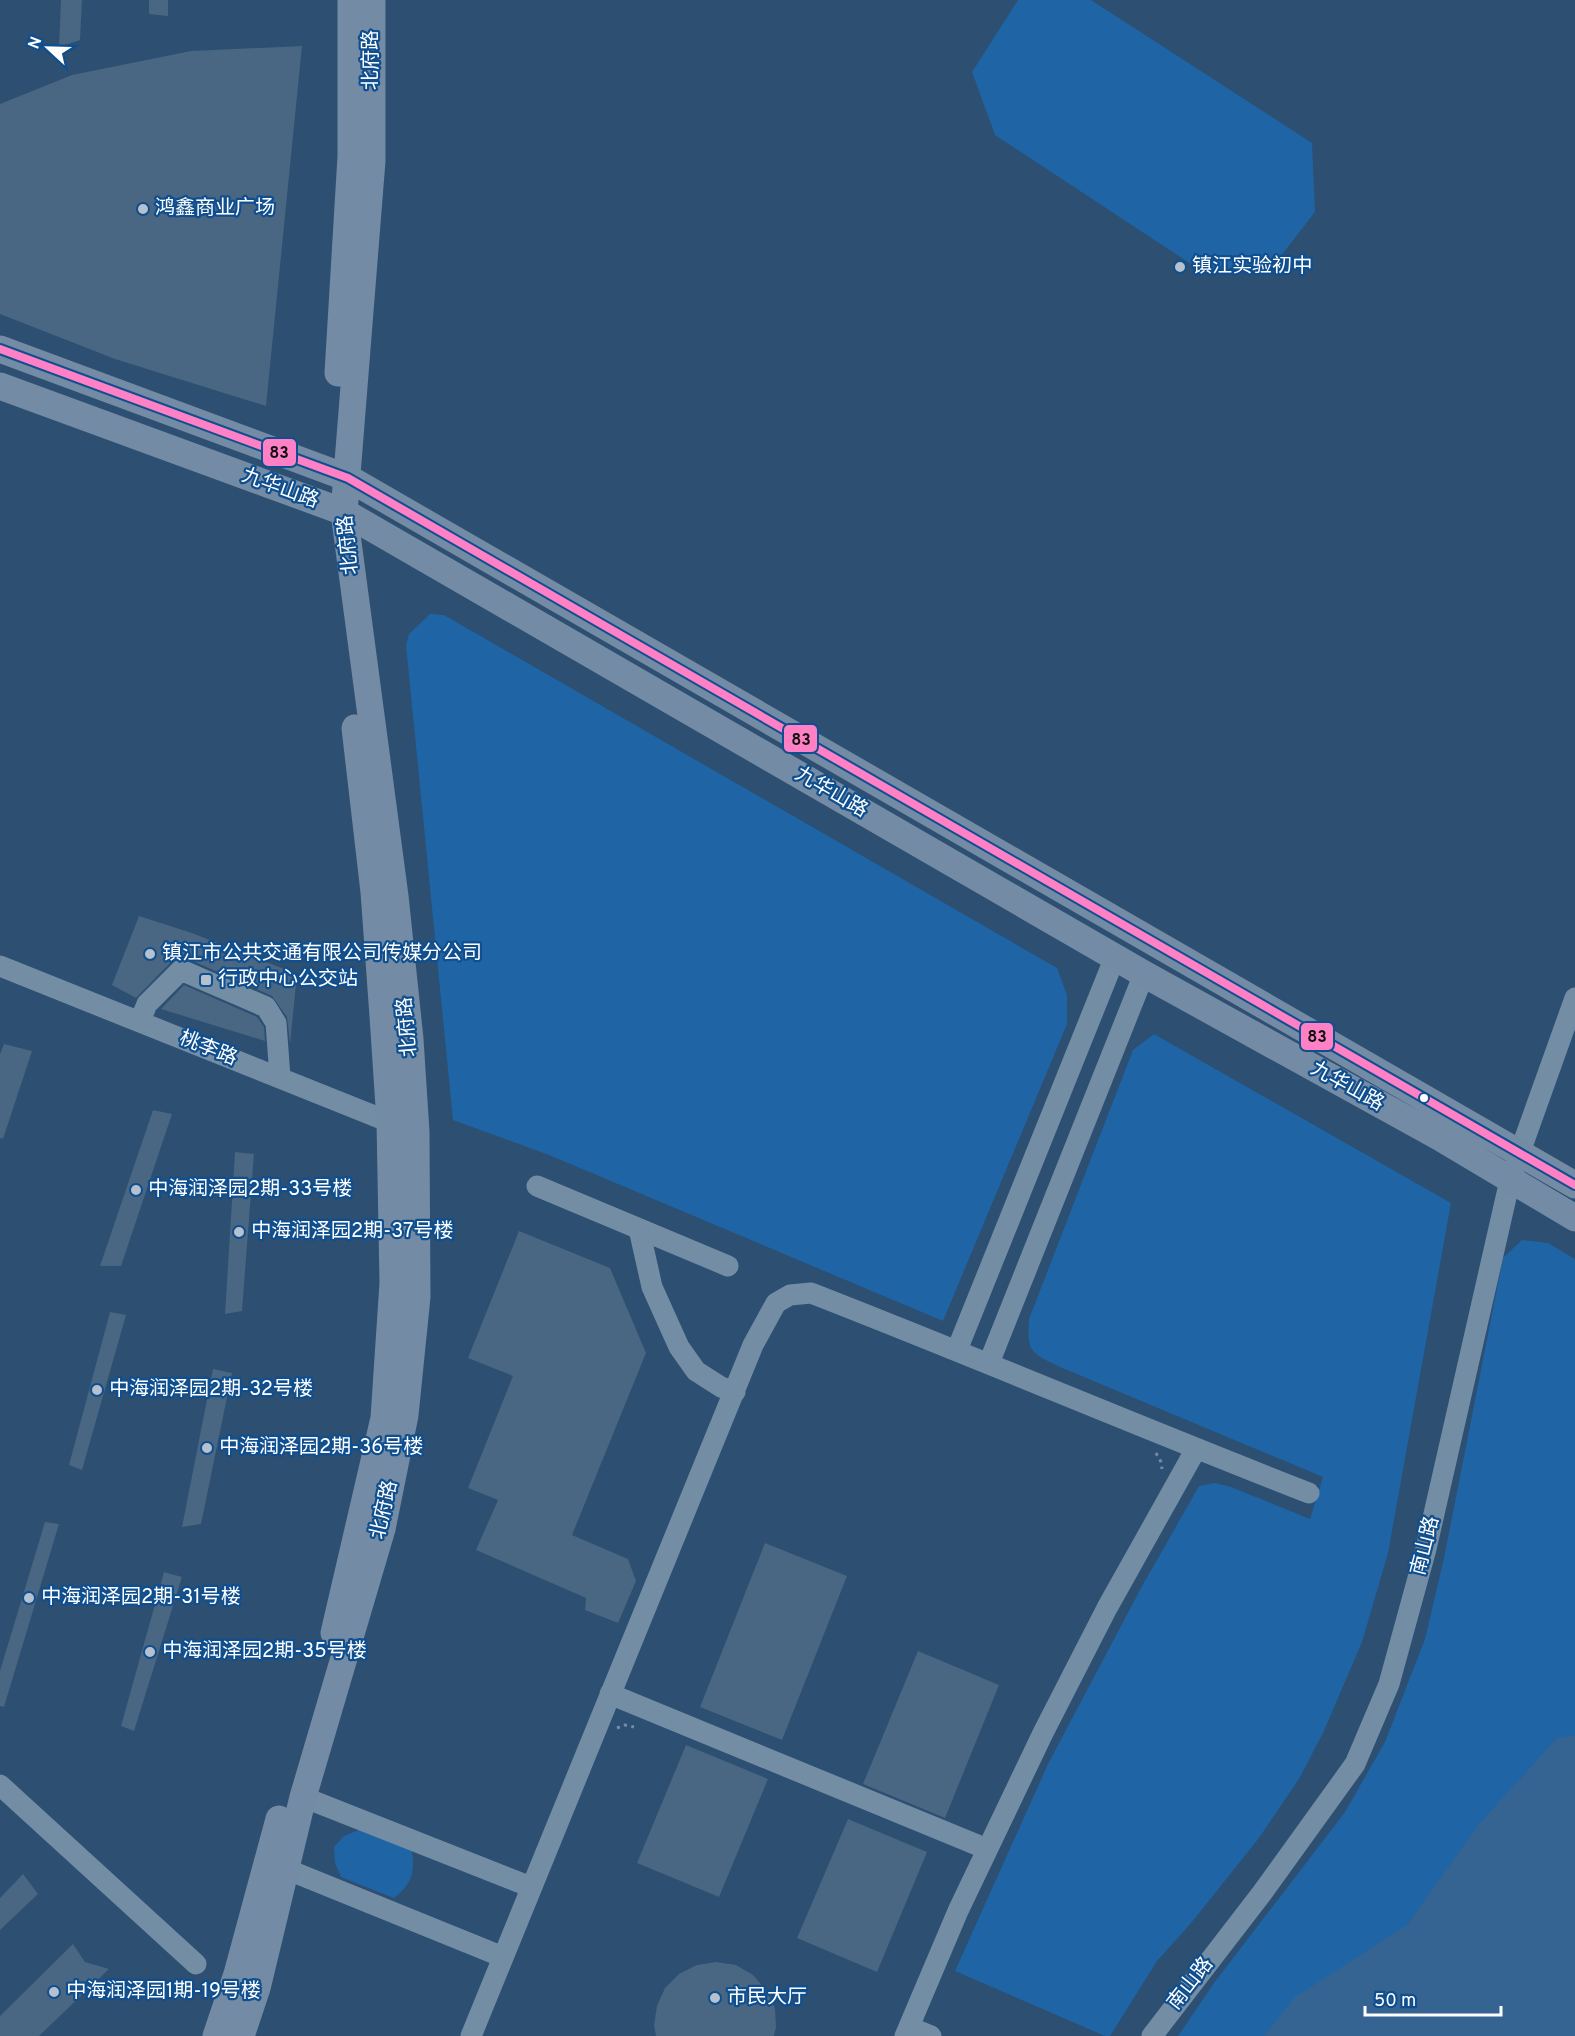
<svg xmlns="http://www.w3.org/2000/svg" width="1575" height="2036" font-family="Overpass,'Noto Sans SC',sans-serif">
<rect width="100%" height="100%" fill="#2c4f72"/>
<path fill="#1f64a5" d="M1018,0H1091L1312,143L1315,212L1277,261L1203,272L995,135L972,72Z
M430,614L444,615L1057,968L1067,995V1024L943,1321L549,1155L453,1120L406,645L409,634Z
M1154,1034L1451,1203L1388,1553L1362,1642L1323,1733L1299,1779L1259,1838L1192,1922L1157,1961L1110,2036H1105L955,1971L1048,1764L1141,1588L1199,1486L1215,1483L1231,1487L1310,1519L1323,1477L1060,1367C1030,1353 1027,1352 1029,1319L1133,1050Z
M1522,1240L1548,1243L1575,1259V2036H1178L1214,1983L1345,1812L1385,1742L1425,1639L1444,1558L1503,1258Z
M359,1830L412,1851C415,1873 412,1884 394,1898L341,1877L335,1863L334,1847L344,1836Z"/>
<path fill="#356493" d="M1575,1735V2036H1264L1295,1997L1407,1925L1479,1824L1557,1738Z"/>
<path fill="#496682" d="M61,0H82L80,40L59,47Z
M149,0H168V16L149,14Z
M302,46L266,406L115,359L0,314V104L72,75L191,51Z
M139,916L192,933L297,974L290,1044L287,1017L272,996L186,958H178L172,961L136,998L112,985Z
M184,985L257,1017L264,1027L265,1041L161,1009Z
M4,1044L32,1051L3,1139L0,1138V1054Z
M153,1110L172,1114L121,1266H100Z
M235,1152L254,1154L242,1311L225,1314Z
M519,1231L610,1268L646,1353L572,1535L628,1559L636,1581L618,1623L585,1610L586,1598L476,1550L498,1500L468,1488L513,1376L468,1358Z
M110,1312L126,1315L82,1470L69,1465Z
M213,1369L232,1373L201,1524L182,1527Z
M45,1522L59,1524L4,1707L0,1706V1671Z
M765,1543L847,1576L782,1740L700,1707Z
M164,1572L182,1577L134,1731L121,1726Z
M918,1651L999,1685L945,1818L863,1784Z
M686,1745L768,1779L719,1897L637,1863Z
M848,1819L927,1852L877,1972L797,1938Z
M23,1874L38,1894L0,1930V1898Z
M73,1944L85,1962L109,1969L39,2036H0V2016Z
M716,1962L736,1965L753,1975L766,1990L775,2008L776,2027L774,2036H656L654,2025L657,2006L665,1988L679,1974L697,1965Z"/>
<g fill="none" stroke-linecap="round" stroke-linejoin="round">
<path stroke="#738da5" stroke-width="3" stroke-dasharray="3 4.5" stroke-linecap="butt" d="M1156,1453L1161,1462L1162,1469
M617,1728L625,1725L634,1727"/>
<path stroke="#738da5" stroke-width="21" d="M0,966L402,1127
M140,1021L147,1004L181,970L266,1007L276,1023L280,1077
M537,1186L728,1266
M639,1229L652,1287L679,1347L696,1371L721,1387L735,1392
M957,1350L1115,957
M989,1363L1144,974
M610,1694L987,1849
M0,1785L196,1964
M303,1797L531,1887
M286,1869L503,1957
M909,2027L931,2036
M471,2036L753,1345L776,1303L790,1295L811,1293C978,1358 1142,1428 1309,1493
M905,2036L958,1911L1043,1733L1107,1608L1196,1449
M1152,2036L1262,1893L1355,1764L1389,1684L1426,1549L1510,1180L1575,998"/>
<path stroke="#738ba4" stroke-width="27" d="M0,349L348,478L1575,1185
M338,373L351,156V0
M0,386L344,512L1144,974L1439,1137L1575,1218
M334,1633L384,1418L393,1283L390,1122L383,1016L374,892L355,728
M216,2036L237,1974L279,1819
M241,2036L257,1988L303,1797L382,1529L405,1415L417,1297L416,1132L410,1039L395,896L344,512L372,161V0"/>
<g stroke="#0f4f8f" stroke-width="12">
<path id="bus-1" d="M0,349L348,478L1575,1185"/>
</g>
<use href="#bus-1" stroke="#ff80c5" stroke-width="8"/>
</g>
<g fill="#b5c1ce" stroke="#0f4f8f" stroke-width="2">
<circle cx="143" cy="209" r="6"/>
<circle cx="1180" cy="267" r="6"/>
<circle cx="150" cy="954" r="6"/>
<rect x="200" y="974" width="12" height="12" rx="3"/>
<circle cx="136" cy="1190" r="6"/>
<circle cx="239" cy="1232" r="6"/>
<circle cx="97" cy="1390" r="6"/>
<circle cx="207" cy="1448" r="6"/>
<circle cx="29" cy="1598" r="6"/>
<circle cx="150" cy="1652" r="6"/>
<circle cx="54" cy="1992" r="6"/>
<circle cx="715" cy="1998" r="6"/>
</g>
<circle fill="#fff" stroke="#0f4f8f" stroke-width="2" cx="1424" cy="1098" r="5"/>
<g text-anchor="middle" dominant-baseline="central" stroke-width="4.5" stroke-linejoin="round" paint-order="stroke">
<g font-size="20" fill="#fff" stroke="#0f4f8f">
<text transform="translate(372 60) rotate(-90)">北府路</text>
<text transform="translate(280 489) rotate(20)">九华山路</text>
<text transform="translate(349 545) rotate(-96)">北府路</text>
<text transform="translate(831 793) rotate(30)">九华山路</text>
<text transform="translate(408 1027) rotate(-95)">北府路</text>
<text transform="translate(208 1049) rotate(22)">桃李路</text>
<text transform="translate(1347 1087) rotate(29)">九华山路</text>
<text transform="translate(385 1510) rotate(-77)">北府路</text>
<text transform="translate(1426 1546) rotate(-76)">南山路</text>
<text transform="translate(1191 1984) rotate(-52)">南山路</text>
</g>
<g font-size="20" fill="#fff" stroke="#0f4f8f" text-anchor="start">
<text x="155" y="209">鸿鑫商业广场</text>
<text x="1192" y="267">镇江实验初中</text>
<text x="162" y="954">镇江市公共交通有限公司传媒分公司</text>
<text x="218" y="980">行政中心公交站</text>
<text x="148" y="1190">中海润泽园2期-33号楼</text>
<text x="251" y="1232">中海润泽园2期-37号楼</text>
<text x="109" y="1390">中海润泽园2期-32号楼</text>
<text x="219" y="1448">中海润泽园2期-36号楼</text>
<text x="41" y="1598">中海润泽园2期-31号楼</text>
<text x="162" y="1652">中海润泽园2期-35号楼</text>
<text x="66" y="1992">中海润泽园1期-19号楼</text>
<text x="727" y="1998">市民大厅</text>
</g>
</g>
<g stroke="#0f4f8f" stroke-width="2">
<rect x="262" y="438" width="35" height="29" rx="6" fill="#ff80c5"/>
<rect x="783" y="724" width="35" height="29" rx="6" fill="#ff80c5"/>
<rect x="1300" y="1022" width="34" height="29" rx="6" fill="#ff80c5"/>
</g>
<g font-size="16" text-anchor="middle" font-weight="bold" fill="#111">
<text x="279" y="458">83</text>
<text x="801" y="745">83</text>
<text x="1317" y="1042">83</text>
</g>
<g transform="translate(48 48) rotate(292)" stroke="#0f4f8f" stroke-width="4.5" paint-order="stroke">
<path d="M0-4.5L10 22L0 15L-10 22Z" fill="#ffffff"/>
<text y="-9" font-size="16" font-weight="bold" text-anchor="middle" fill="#ffffff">N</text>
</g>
<path d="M1365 2006v9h136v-9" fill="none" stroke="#ffffff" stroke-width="3"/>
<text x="1374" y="2006" font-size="18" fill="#ffffff" stroke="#0f4f8f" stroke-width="4.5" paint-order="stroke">50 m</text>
</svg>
